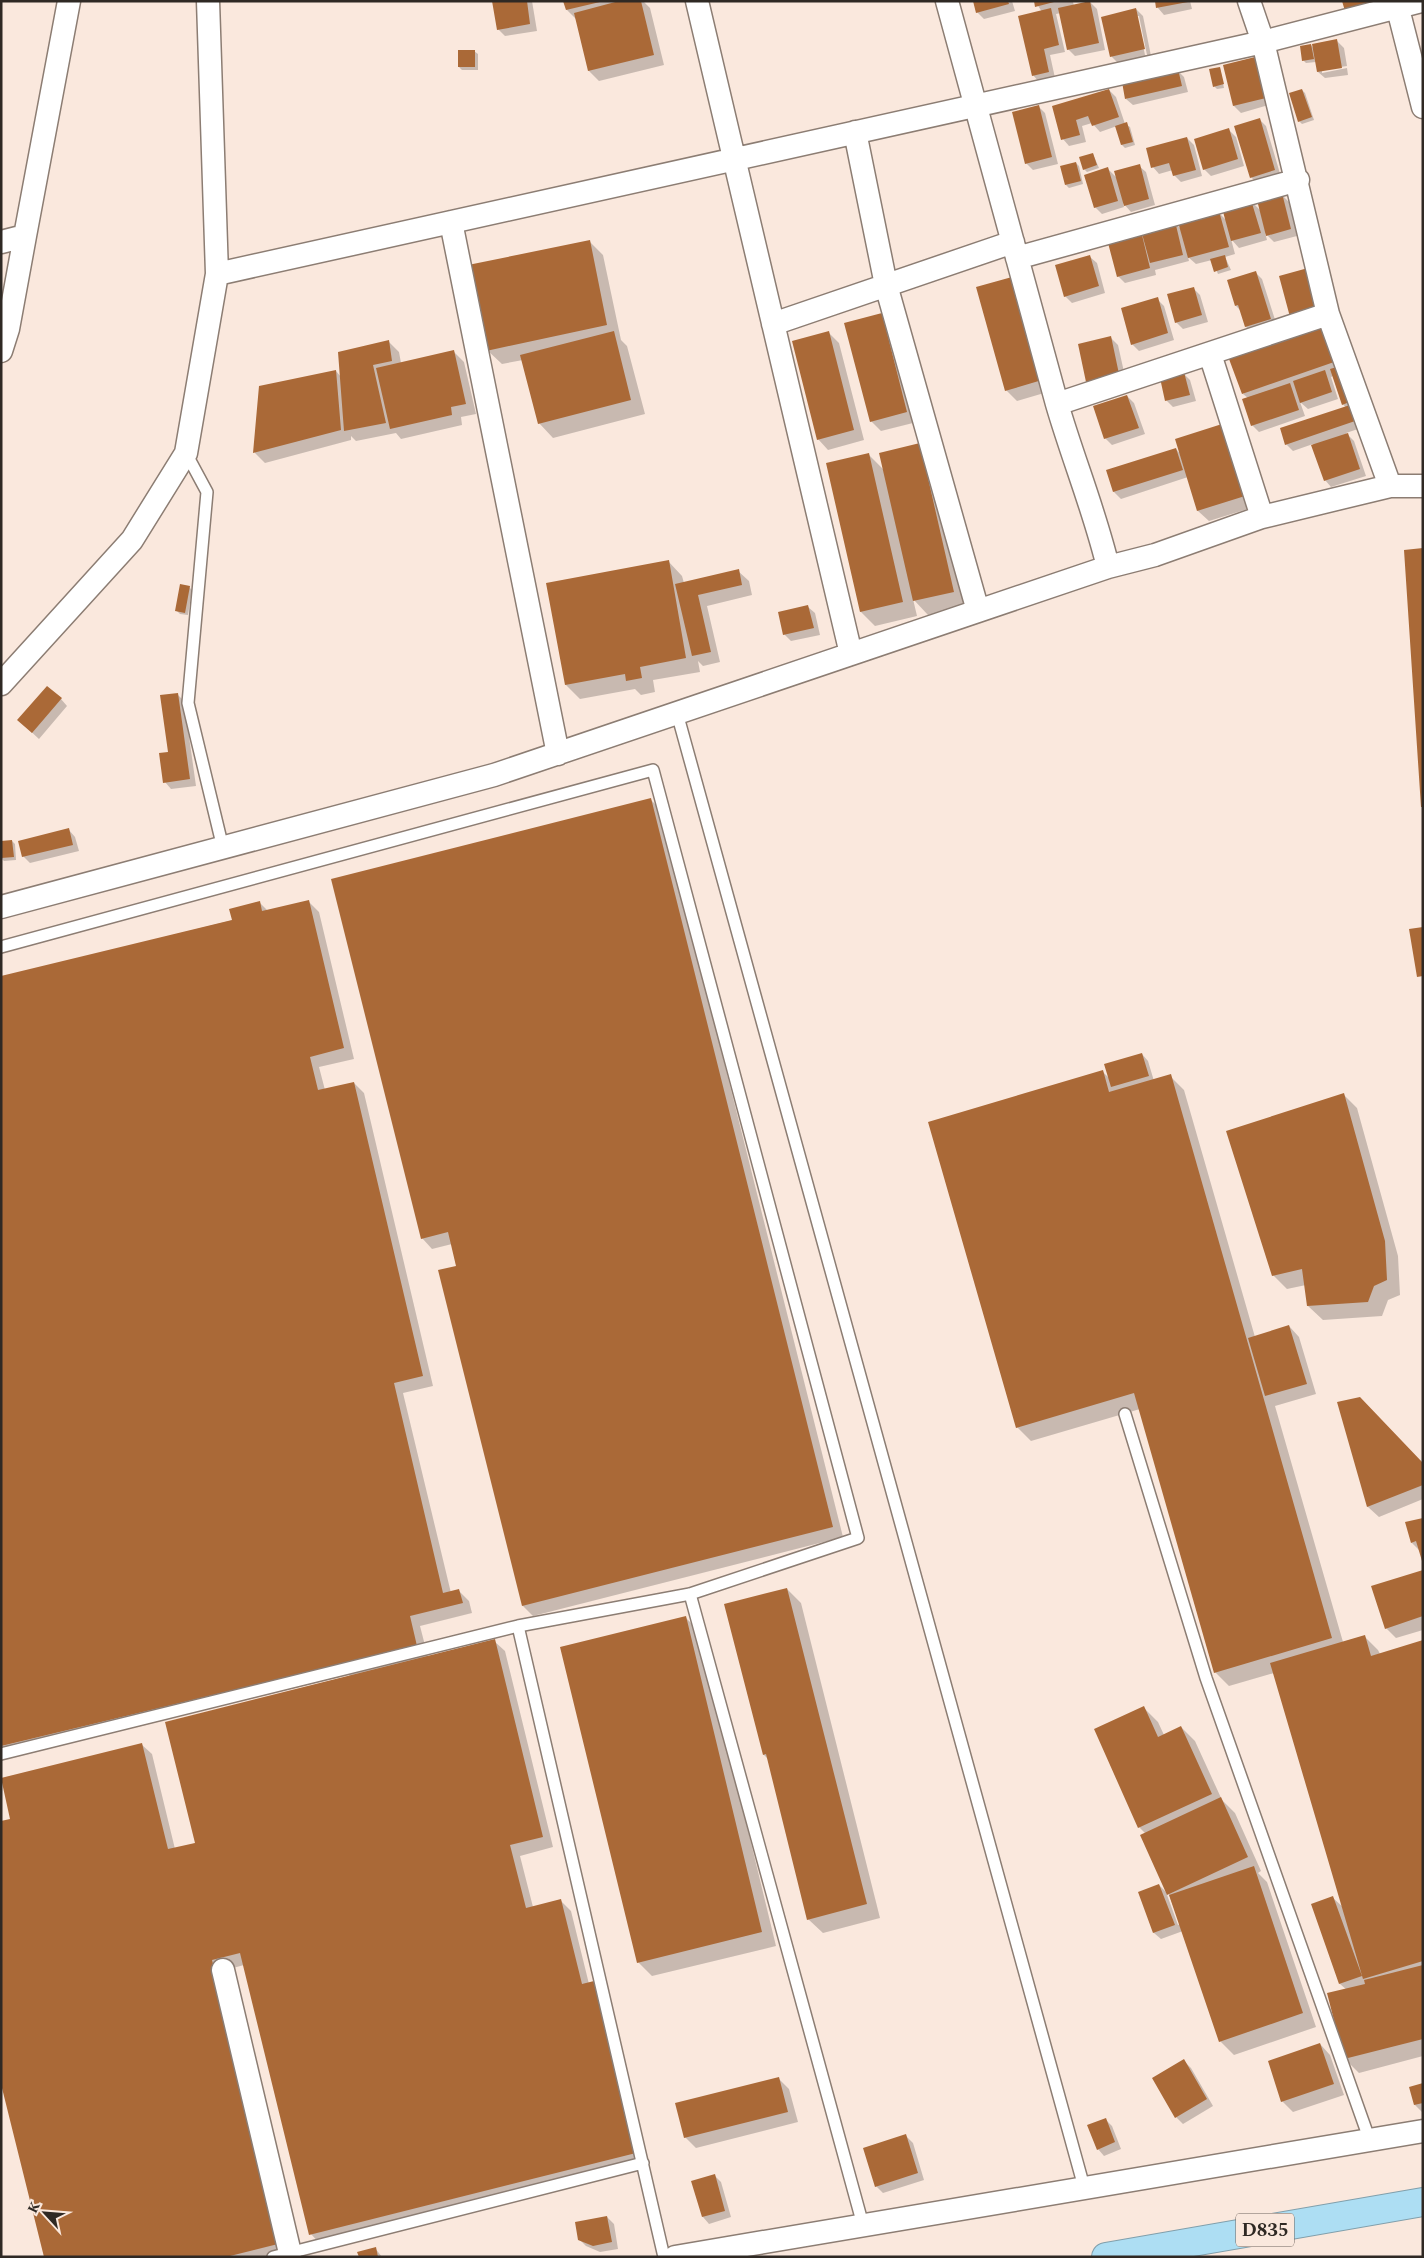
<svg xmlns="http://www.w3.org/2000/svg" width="1424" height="2258" font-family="Spectral,serif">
<rect width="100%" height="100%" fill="#fae8dd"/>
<path fill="#0003" fill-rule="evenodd" d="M493,1H532L537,31L505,36L498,29Z
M564,1H643L650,8L664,65L599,81L589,71L577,20L567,10Z
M974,1H1012L1015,11L984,19L977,12Z
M1035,1H1076L1073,2L1074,6L1090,2L1097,9L1105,50L1075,56L1068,49L1061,13L1056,14L1065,52L1050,55L1055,78L1039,82L1033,75L1042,12Z
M1156,1H1190L1192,9L1164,15L1158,8Z
M1136,9L1143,16L1151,56L1118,63L1112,57L1103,18ZM1137,16H1139L1147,55H1145Z
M1337,41L1344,48L1347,66L1322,70V73L1347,68L1348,75L1325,78L1318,72L1316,62L1306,63L1303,60L1311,45L1314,49Z
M474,51L478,54V70H462L459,67Z
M1254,59L1272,104L1241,113L1234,106L1224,66Z
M1220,68L1224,88L1217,89L1214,86Z
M1177,70L1184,77L1188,92L1133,105L1126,99Z
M1109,90L1116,97L1125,124L1130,127L1135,145L1125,148L1122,145L1117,126L1100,132L1092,123L1082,126L1086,142L1069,146L1063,139L1053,107Z
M1302,90L1305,93L1314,120L1302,124L1299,121Z
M1038,106L1045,113L1058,164L1033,170L1026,163Z
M1259,119L1266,126L1281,177L1258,184L1251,177Z
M1229,130L1236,137L1244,166L1211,176L1204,169Z
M1187,138L1194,145L1202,176L1181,182L1174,175L1173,170L1159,174L1153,167Z
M1093,154L1099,168L1087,172L1084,169Z
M1076,163L1079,166L1083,184L1069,188L1066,185Z
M1139,166L1146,172L1155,205L1131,212L1123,203L1124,207L1102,214L1095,207L1108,169L1117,178Z
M1282,195L1289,202L1297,236L1274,242L1265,233L1267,240L1239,248L1231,239L1235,254L1225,257L1231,270L1218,274L1212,260L1196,264L1188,257L1189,261L1155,270L1156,275L1125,283L1118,276L1110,244L1144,235L1174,222L1182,230L1219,213L1227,221L1251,201L1261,211Z
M589,241L603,255L621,340L627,346L645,414L553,438L539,423L523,360L502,364L487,350Z
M1090,257L1097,263L1105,293L1072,303L1065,296Z
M1255,272L1262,279L1277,326L1253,333L1246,327L1241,311L1236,306Z
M977,288L1051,391L1017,401L1006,390Z
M1193,288L1200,295L1208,322L1183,329L1176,322Z
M1157,299L1164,306L1174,340L1139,351L1132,344Z
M881,314L892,325L917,422L881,431L871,421Z
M1324,327L1364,427L1346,433L1354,441L1366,476L1331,487L1325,480L1313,444L1293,451L1286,444L1346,408L1343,404L1333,376L1331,377L1338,399L1308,409L1300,402L1305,416L1259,432L1252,425L1248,398L1243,394Z
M829,333L839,343L864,440L828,450L818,439Z
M1111,338L1118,345L1126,381L1094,388L1087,381Z
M388,341L399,352L401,363L454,352L464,362L476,414L461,417L462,425L401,439L396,433L356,441L351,436V440L265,463L255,453L260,387L336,371L341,377Z
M1184,374L1190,380L1196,401L1173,407L1166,400Z
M1127,396L1134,403L1145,434L1112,445L1105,438Z
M1222,426L1254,507L1209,521L1198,511L1188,477L1121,499L1114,492L1107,471L1176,449L1181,455Z
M920,445L967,606L928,615L913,599L917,616L875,626L861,612L827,464L869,455L884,470Z
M668,561L682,576L684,583L738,571L749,581L752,595L707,606L720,662L703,666L698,661L700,672L653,680L655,692L641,695L635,689L580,699L566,685L548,584Z
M189,587L192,590L188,615L180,614L177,611Z
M808,607L815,613L820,635L791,641L784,634Z
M177,694L184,701L196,786L171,789L165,782Z
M61,699L67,706L39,739L26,727Z
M650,799L661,810L843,1537L533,1616L523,1606L452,1244L432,1249L422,1238Z
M69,830L75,837L79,851L30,863L23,856Z
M12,841L15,844L16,860L4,861L1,858V842Z
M308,901L319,912L354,1059L319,1067L325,1090L354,1083L364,1093L433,1386L403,1393L451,1593L459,1591L469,1601L472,1613L420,1626L428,1657L494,1641L505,1651L553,1847L520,1856L533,1907L560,1900L571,1911L589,1984L593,1983L604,1993L645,2163L321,2245L311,2234L244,1965L222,1971L292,2254L278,2257H45L12,1820L141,1744L152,1754L175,1849L196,1843L350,1677L349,1675L1,1759V978L233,920L260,903L268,911Z
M1142,1054L1148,1061L1154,1081L1170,1076L1184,1090L1255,1337L1289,1326L1299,1337L1316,1394L1275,1406L1343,1642L1364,1636L1378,1650L1380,1654L1423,1641V2056L1359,2073L1345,2059L1347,1990L1340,1984L1313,1905L1333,1898L1344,1908L1274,1673L1229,1686L1215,1672L1140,1409L1031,1441L1017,1427L1103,1072L1110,1079Z
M1343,1094L1357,1108L1398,1256L1400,1295L1388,1300L1382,1316L1323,1320L1308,1306L1306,1285L1287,1289L1273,1275Z
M1339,1402L1423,1466V1499L1379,1517L1368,1507Z
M1423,1520L1421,1552L1412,1543Z
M1423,1571V1630L1396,1638L1386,1628Z
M787,1589L801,1603L880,1918L823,1933L808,1919L768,1759L764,1755Z
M686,1618L700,1632L776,1946L652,1976L638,1962Z
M1144,1708L1158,1722L1164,1735L1181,1727L1195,1741L1222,1800L1235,1813L1261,1871L1258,1873L1267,1882L1316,2027L1234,2055L1220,2041L1183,1931L1161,1939L1154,1933L1139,1893L1159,1885L1166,1892L1178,1925L1180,1924L1146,1834L1139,1827Z
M1320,2044L1330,2055L1344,2095L1293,2112L1282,2101Z
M1184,2061L1191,2068L1213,2106L1183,2124L1176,2117Z
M779,2079L789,2089L798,2122L696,2148L685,2137Z
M1423,2084V2111L1422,2112L1415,2105L1411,2088Z
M1105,2119L1112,2126L1121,2149L1104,2156L1098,2149Z
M906,2136L913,2143L924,2180L883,2193L876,2186Z
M714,2175L721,2182L731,2217L709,2224L703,2217Z
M607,2217L614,2224L618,2249L600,2252L586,2246L579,2239Z
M375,2248L382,2257H360Z"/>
<path fill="#aa6937" d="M492,1H527L530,24L497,30Z
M563,1H600V2L566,10Z
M619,1H641L654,55L588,71L574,13Z
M973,1H1008L1009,4L976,13Z
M1034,1H1054V2L1035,7Z
M1090,1L1099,43L1067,50L1058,8Z
M1155,1H1188V2L1156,8Z
M1342,1H1375V2L1345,11Z
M1051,8L1059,45L1044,49L1049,72L1032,76L1018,16Z
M1136,8L1145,49L1110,57L1101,17Z
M1337,39L1342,68L1317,72L1312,44Z
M1311,44L1314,59L1302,61L1300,46Z
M458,50H475V67H458Z
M1255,57L1266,98L1233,106L1223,65Z
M1220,67L1224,84L1213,87L1209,69Z
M1178,69L1182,86L1125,99L1122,82Z
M1109,89L1119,117L1092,126L1088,116L1076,120L1080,135L1061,140L1052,106Z
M1302,89L1312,117L1298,122L1289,93Z
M1039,105L1052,157L1025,164L1012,112Z
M1260,118L1275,170L1250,178L1234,126Z
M1127,122L1133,142L1121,145L1115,126Z
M1229,128L1238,159L1203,170L1194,139Z
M1187,137L1196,170L1173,176L1169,163L1151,168L1146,148Z
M1093,153L1097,165L1083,170L1079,157Z
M1076,162L1081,181L1065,185L1060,166Z
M1140,164L1149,199L1124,206L1114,171Z
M1108,167L1118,201L1094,208L1084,175Z
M1282,193L1291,229L1266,236L1257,200Z
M1251,200L1261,233L1231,241L1222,208Z
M1219,211L1229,247L1188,258L1178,222Z
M1175,221L1183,255L1150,263L1141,230Z
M1142,235L1150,268L1117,277L1108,243Z
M590,240L607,325L486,351L468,265Z
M1090,255L1099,286L1064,297L1055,265Z
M1225,255L1228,267L1214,272L1210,259Z
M1308,268L1319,309L1290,317L1279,276Z
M1256,271L1271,319L1245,327L1238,305L1235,306L1227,280Z
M1012,277L1042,380L1005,391L976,287Z
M1194,287L1202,315L1175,323L1167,294Z
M1158,297L1168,333L1131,345L1121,308Z
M882,313L907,412L870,422L844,323Z
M1324,326L1337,361L1242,394L1229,359Z
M614,331L631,400L538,424L520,355Z
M829,331L854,430L817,440L792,341Z
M1111,336L1119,374L1086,382L1078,344Z
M389,340L392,361L373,365L386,423L344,431L338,352Z
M454,350L466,404L451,407L452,415L390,429L376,368Z
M1340,366L1352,401L1342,405L1330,369Z
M336,370L341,430L253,453L259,386Z
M1325,370L1332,392L1300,403L1293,381Z
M1184,372L1190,395L1165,401L1160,378Z
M1290,383L1299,410L1251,426L1242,399Z
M1127,395L1139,428L1104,439L1093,406Z
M1353,404L1358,420L1285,445L1280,428Z
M1222,424L1245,496L1197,511L1175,439Z
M1348,433L1360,469L1324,481L1311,445Z
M920,443L954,592L913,601L879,453Z
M1176,448L1183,470L1113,492L1106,470Z
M869,453L903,602L860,612L826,463Z
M1423,548V807H1421L1404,550Z
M669,560L686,658L640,667L642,678L626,681L625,674L565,685L546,583Z
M739,569L742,585L698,595L711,652L692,656L675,584Z
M180,584L190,586L185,613L175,611Z
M808,605L814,628L783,635L778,612Z
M47,686L62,698L32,733L17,720Z
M178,693L190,779L163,783L159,753L168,752L160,695Z
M651,798L833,1527L522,1606L438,1270L456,1266L448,1232L421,1239L331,879Z
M69,828L73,845L22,857L18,841Z
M12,840L14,857L1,858V841Z
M309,900L344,1048L310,1057L318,1090L354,1082L423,1376L394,1383L443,1593L459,1589L463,1603L410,1616L417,1646L1,1746V976L232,920L229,909L260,901L262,911Z
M1423,927V976L1417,977L1409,929Z
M1142,1053L1149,1076L1111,1087L1104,1064Z
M1103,1070L1109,1092L1171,1074L1332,1638L1214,1673L1134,1393L1016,1428L928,1122Z
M1344,1093L1385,1241L1387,1280L1374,1286L1368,1302L1307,1306L1302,1269L1272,1276L1226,1131Z
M1289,1325L1307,1384L1265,1396L1248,1338Z
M1360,1397L1423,1463V1485L1367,1507L1337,1402Z
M1423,1518V1561H1422L1416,1541L1411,1543L1405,1522Z
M1423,1570V1616L1385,1629L1371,1586Z
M787,1588L867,1904L807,1920L766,1754L763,1755L724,1604Z
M686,1616L762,1932L637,1963L560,1647Z
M1365,1635L1371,1656L1423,1640V1961L1363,1979L1270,1663Z
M495,1639L543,1837L510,1845L526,1908L561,1899L582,1984L594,1981L636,2153L309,2235L240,1953L212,1960L282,2243L226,2257H44L1,2084V1821L10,1819L1,1778L142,1743L168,1849L195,1843L165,1722Z
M1144,1706L1158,1737L1181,1726L1212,1794L1138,1828L1094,1729Z
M1221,1797L1248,1857L1167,1895L1140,1835Z
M1254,1866L1303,2013L1219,2042L1169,1895Z
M1159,1884L1175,1925L1153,1933L1138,1892Z
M1333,1896L1362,1976L1339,1984L1311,1904Z
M1423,1965V2039L1344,2059L1327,1993L1365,1984L1364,1980Z
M1320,2043L1334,2084L1281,2102L1268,2061Z
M1184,2059L1207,2099L1175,2118L1152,2078Z
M779,2077L788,2112L684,2138L675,2103Z
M1423,2083V2103L1414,2105L1409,2087Z
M1106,2118L1115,2142L1097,2150L1087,2125Z
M906,2134L918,2173L875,2187L863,2148Z
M715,2174L725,2211L702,2217L691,2181Z
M607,2216L612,2242L593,2246L578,2240L575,2222Z
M376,2247L378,2257H359L357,2252Z"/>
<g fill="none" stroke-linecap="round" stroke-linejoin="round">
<g stroke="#8c7d73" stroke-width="14">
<path id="lane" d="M186,453L207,492L188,703L223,848
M677,713L1084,2187
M1,947L653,770L858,1538L690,1594L518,1626L1,1754
M1125,1414L1206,1678L1370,2141
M690,1594L863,2225
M518,1626L664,2257
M273,2257L643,2163"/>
</g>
<g stroke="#8c7d73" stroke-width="25">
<path id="street" d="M697,1L851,654
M947,1L1057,404C1073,459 1095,512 1108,567
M1249,1L1263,42L1328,314L1390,486
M1396,1L1423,107
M855,132L886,285L978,611
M451,222L558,754
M1,242L25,236L69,1
M1017,258L1298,180
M217,274L1263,42L1421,1
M773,324L1013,242
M1,351L8,329L25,236
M1210,354L1262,517
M1057,404L1328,314
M1,684L132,540L186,453L217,274L208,1
M1,907L494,775L1108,567L1155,555L1262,517L1390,486H1423
M223,1970L290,2253
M675,2257L1423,2131"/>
</g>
<g stroke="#819fab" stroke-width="30">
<path id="highway" d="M1106,2257L1423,2202"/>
</g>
<use href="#lane" stroke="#fff" stroke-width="11"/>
<use href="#street" stroke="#fff" stroke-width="22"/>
<use href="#highway" stroke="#addef3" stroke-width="28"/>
</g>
<g text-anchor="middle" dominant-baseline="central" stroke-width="4" stroke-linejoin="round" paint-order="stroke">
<rect fill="#fae8dd" stroke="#6c625c" stroke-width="1" x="1236" y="2213.5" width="58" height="33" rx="4"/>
<g font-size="19" font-weight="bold" fill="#2f2924">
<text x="1265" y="2230">D835</text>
</g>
</g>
<rect width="1424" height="2258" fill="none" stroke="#2f2924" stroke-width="5"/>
<g transform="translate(45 2213) rotate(296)" stroke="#fae8dd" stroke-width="4" paint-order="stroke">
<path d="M0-4L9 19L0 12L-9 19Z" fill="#2f2924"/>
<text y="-8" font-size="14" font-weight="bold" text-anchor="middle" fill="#2f2924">K</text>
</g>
</svg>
